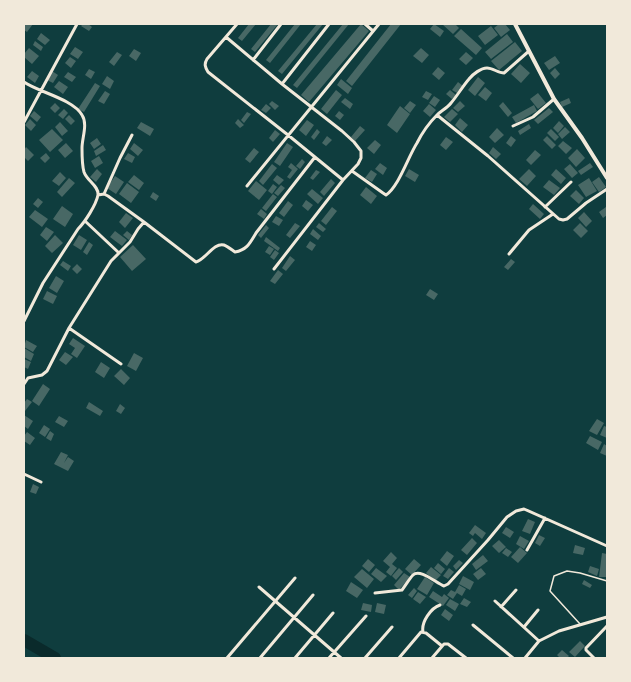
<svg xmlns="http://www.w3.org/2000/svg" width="631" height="682" font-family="Raleway,sans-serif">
<rect width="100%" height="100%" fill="#0f3d3e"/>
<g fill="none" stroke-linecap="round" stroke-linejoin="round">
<path stroke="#0a2a2b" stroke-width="12" d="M24,640L55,658"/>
</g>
<path fill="#486865" d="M24,24H33L27,32L24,30Z
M83,24H88L92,27L89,31L81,26Z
M249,24H256L242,41L238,38Z
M271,24H278L255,52L251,49Z
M295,24H301L270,63L266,60Z
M317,24H323L282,74L278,71Z
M343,24H349L297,88L293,85Z
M361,24L369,31L309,102L301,95Z
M391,24H401L352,86L346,81Z
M434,24L444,31L440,37L430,29Z
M442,24H455L459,28L453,34Z
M499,24H505L510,30L501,37L494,28Z
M491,26L498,35L485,45L478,36Z
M461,29L482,48L476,55L454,36Z
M41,33L50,40L45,45L37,39Z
M507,34L513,42L491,59L485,52Z
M35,41L43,47L41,51L33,45Z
M515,42L522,51L499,70L491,61Z
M75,47L83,52L78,59L70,54Z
M29,48L39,56L32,64L24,57V54Z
M421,48L429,55L422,63L413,56Z
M134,49L141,53L136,61L129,56Z
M117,52L122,55L114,66L109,62Z
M466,52L473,58L466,65L459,59Z
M555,56L560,63L549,70L544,63Z
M70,57L76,61L71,68L65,63Z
M520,64L530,73L521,83L511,74Z
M438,67L445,73L439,80L432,74Z
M555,68L560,74L555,79L550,73Z
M89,69L95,72L91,79L85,75Z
M32,71L39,76L35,83L27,77Z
M52,71L58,75L53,83L47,80Z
M68,72L76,77L72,82L64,77Z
M107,76L114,81L110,89L102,84Z
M478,77L485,83L475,96L468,90Z
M341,79L352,88L348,94L337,85Z
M59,81L68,87L63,94L54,87Z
M458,82L463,86L457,93L452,90Z
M95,83L100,86L84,112L78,109Z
M485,87L492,93L486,101L478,95Z
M336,90L342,95L327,114L321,109Z
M450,90L456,95L452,99L446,94Z
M105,91L110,94L104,104L98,101Z
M426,91L432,94L428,100L422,97Z
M538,93L546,103L538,109L530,99Z
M434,96L440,100L435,107L429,103Z
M345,98L353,104L350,109L341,102Z
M569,98L571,103L562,107L560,102Z
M272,101L279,106L275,110L269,104Z
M410,101L416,105L410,113L404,108Z
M460,101L465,106L458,112L453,108Z
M503,102L512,113L508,117L499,106Z
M55,103L60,108L55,113L50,108Z
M266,104L271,108L266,113L261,110Z
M429,104L436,110L430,117L423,111Z
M534,105L537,111L516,123L512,117Z
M400,106L410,114L397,133L387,125Z
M549,108L553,112L538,124L534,120Z
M64,109L68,113L63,119L58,115Z
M452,109L458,114L450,122L444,117Z
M34,111L41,117L37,122L30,116Z
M339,111L344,115L340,120L335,116Z
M247,112L251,114L244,123L241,120Z
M69,115L75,121L71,125L65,119Z
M460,118L468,125L462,132L455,125Z
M30,119L36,125L31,131L25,125Z
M238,119L244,125L240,128L235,123Z
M307,120L314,125L306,136L299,130Z
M559,121L564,126L558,133L553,128Z
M60,122L68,131L62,136L55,127Z
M141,122L154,129L150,136L137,128Z
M529,124L531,128L520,135L518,131Z
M360,126L365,130L355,141L351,137Z
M565,127L570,132L562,139L558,134Z
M497,128L504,135L495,143L489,137Z
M52,129L63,140L50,152L39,140Z
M317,129L320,132L314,140L311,137Z
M551,129L559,137L555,141L547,133Z
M275,130L280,134L273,142L269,138Z
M327,136L332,140L326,146L322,143Z
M511,136L516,140L511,147L506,143Z
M547,136L556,145L552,149L543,140Z
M446,137L453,142L446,150L440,145Z
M97,138L101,144L94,149L90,143Z
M375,140L381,145L374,154L367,148Z
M563,141L572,148L566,154L558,146Z
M66,143L73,151L65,158L58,150Z
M134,143L143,150L138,156L130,149Z
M287,143L293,147L280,166L274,162Z
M103,145L106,150L96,156L94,151Z
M26,147L34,155L28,161L24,157V150Z
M493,147L501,154L496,159L489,153Z
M254,148L259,152L250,163L245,159Z
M577,149L585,158L576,167L568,158Z
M535,150L541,155L531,165L526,160Z
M46,153L50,158L45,163L40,158Z
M128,153L135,157L132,163L124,159Z
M99,156L103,163L95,168L91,161Z
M302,159L305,162L300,169L296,166Z
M291,163L298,169L290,179L287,177L292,170L288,167Z
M380,163L387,168L383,175L375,169Z
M590,163L593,167L581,175L578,171Z
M272,164L277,168L263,185L259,181Z
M570,164L578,173L572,178L564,169Z
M97,169L102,174L96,182L90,177Z
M409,169L419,175L415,182L405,176Z
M529,169L536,176L527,186L519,179Z
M556,169L566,178L561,184L551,175Z
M316,170L320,172L313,180L310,178Z
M371,170L377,174L372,182L365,178Z
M60,172L66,178L59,186L52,181Z
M134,175L144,183L139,190L128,182Z
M277,175L284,180L279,185L273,180Z
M115,176L124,182L116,194L107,188Z
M599,177L606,187L599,192L592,182Z
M69,178L75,183L62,197L57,192Z
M589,178L597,191L586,197L578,185Z
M331,179L335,183L324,196L320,192Z
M549,180L560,188L554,195L543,187Z
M256,181L267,190L259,200L248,191Z
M127,183L139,192L131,203L119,194Z
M273,184L277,187L272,194L268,191Z
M281,185L285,188L278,196L274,193Z
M366,187L377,196L371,204L360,195Z
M312,189L323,198L318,204L307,194Z
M576,190L584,198L579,204L570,196Z
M153,192L159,196L156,201L150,197Z
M273,194L277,197L266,211L262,208Z
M38,198L43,202L38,208L33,204Z
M306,200L313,205L308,211L302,206Z
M288,201L293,205L284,217L279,213Z
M533,204L544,214L540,219L529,209Z
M62,206L73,214L65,227L53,219Z
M332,207L337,211L326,225L321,221Z
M606,207L607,215L603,218L599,212Z
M261,209L267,214L264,219L257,214Z
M35,210L48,219L42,227L29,217Z
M584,212L592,221L586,227L578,218Z
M126,213L133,218L125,228L119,222Z
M276,216L283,220L279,226L272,222Z
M295,223L300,226L290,238L286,235Z
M319,223L326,229L323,232L316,227Z
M580,223L588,231L581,238L573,230Z
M266,225L269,228L261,238L258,235Z
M46,227L54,232L47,241L40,235Z
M313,229L321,236L318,240L310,234Z
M115,231L127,240L122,246L110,237Z
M127,231L132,235L129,240L123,235Z
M55,235L63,243L52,253L45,246Z
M79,235L87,240L81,250L73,245Z
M266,237L280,248L278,251L264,241Z
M310,241L316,245L312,251L306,247Z
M89,242L93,245L87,255L83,252Z
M133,245L146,259L132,271L120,257Z
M269,246L274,249L270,255L265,252Z
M275,250L279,253L274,260L270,257Z
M290,256L295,260L286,271L282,268Z
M511,259L515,262L508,270L504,267Z
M63,261L71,266L68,271L60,265Z
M77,264L82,269L77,274L72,269Z
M278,270L283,274L275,284L270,281Z
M56,276L64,281L57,293L49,288Z
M430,289L438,294L434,300L426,295Z
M47,291L57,296L53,304L43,299Z
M73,338L85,346L77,358L71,354L75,348L69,344Z
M26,340L37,346L33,352L24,347Z
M24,348L34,354L31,361L24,357Z
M65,352L73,357L66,365L59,360Z
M134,353L143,358L136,371L127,366Z
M24,359L31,362L28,369L24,367Z
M101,362L110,368L104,378L95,372Z
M121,369L130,378L124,385L114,376Z
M43,384L50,389L39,406L32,401Z
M27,399L32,402L25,411L24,410V403Z
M89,402L103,411L100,416L86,408Z
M120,404L125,408L121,414L116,411Z
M24,415L33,421L28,429L24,426Z
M59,416L68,421L64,427L55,422Z
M597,419L604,423L597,435L589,431Z
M44,425L50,429L45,437L39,433Z
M604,426L607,427V438L600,435Z
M50,431L54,434L51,441L46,438Z
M27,432L35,438L30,445L24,441V436Z
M590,436L602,442L598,450L586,443Z
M604,444L607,446V456L600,453Z
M61,452L68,455L64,463L68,457L74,461L68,471L54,464Z
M33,484L39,487L36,494L30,492Z
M528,519L535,522L530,534L522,531Z
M475,525L486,533L482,539L475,533L473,536L469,533Z
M506,527L514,532L510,538L502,533Z
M539,535L545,538L540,546L535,543Z
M520,536L529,541L524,549L516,544Z
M472,538L477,543L467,555L461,550Z
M499,540L506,547L499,553L492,546Z
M575,545L585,548L583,555L573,553Z
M520,547L527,553L518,563L511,557Z
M506,548L512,552L508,557L502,553Z
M447,551L454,556L447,566L440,560Z
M391,552L397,558L392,564L397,568L391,576L386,572L390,567L383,561Z
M602,553L607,554V577H599Z
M483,555L488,561L476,570L472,564Z
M368,559L375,565L369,572L362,566Z
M414,559L421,565L412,575L405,569Z
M459,560L463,563L456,570L453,566Z
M438,563L445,569L441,574L434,568Z
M590,566L599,569L597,576L588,572Z
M431,567L441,575L435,581L426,573Z
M376,568L387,576L381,582L371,574Z
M399,568L403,572L396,580L392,576Z
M449,568L454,572L448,579L443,576Z
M481,568L486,574L478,580L473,574Z
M362,569L374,579L367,588L354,577Z
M404,573L410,577L399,590L394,585Z
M463,576L474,582L470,590L459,584Z
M425,577L434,583L427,595L417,589Z
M584,580L592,585L590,588L582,584Z
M351,582L363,590L357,598L346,591Z
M459,585L466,589L462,596L457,593L453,599L447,595L451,590L455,592Z
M414,588L417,591L412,598L408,595Z
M433,591L442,597L444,594L449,598L443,606L429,597Z
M418,592L426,597L420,604L413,599Z
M464,598L471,602L467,607L460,604Z
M450,599L459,604L455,611L446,605Z
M363,603L372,605L371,612L361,610Z
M377,603L386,605L384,614L375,612Z
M445,609L453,615L449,621L441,615Z
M580,641L585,646L575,657L569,652Z
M562,650L569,656L567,658H560L557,655Z"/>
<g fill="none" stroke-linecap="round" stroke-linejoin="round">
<path stroke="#f1e9da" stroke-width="1.5" d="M580,624L550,591L554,576L567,571L580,573L607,581"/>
<path stroke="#f1e9da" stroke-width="3" d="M237,24L207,59C204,64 205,67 208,72L288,135L343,180
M365,24L373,31
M226,37L282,84L342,131L354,142L361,151V158L358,164L343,180L274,269
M253,60L281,24
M24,82C38,92 73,99 82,115C88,124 82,138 82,148C82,156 82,165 84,172C87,181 99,186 98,195C96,205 85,222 78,229L43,283L24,321
M282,84L329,24
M437,115L488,156L559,219L563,220L567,219L586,203L607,189
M24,122L77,24
M513,126L533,117L554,99
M352,171L383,193L386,195C399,186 408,157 417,143C422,133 429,123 437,115C441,111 447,108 451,103C457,96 463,86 469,79C473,74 481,68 487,68C493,68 498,73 504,73L529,51
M247,186L379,24
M104,194L120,158L132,135
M545,207L571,182
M85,221L119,253
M144,222L196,262C205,260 214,242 224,245C227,246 232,250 235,252C247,250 250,243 256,233L315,157
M509,254L529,230L553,214
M69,328L121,364
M24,384L28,378L42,375L47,371L69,328L111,261L130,242L138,229L144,222L108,196L104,194L98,195
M24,474L41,482
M527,550L545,518
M259,587L341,658
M375,593L402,590C406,585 409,579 413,575C420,568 436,583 444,586L448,584L488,540L507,517L516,511L524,509L607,546
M495,601L539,641
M501,607L516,590
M473,625L513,658
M524,627L538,610
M423,632C421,622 431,608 440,605
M227,658L295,578
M260,658L313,595
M295,658L333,613
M329,658L366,616
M365,658L392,627
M399,658L421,632L426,633L442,646
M432,658L444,644H448L466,658
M525,658L539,641L559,631L607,617
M594,658L586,650V648L607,626"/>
<path stroke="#f1e9da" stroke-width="4" d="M515,24L554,99L582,138L607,178"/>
</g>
<rect width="631" height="682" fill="none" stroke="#f1e9da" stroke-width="50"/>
</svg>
